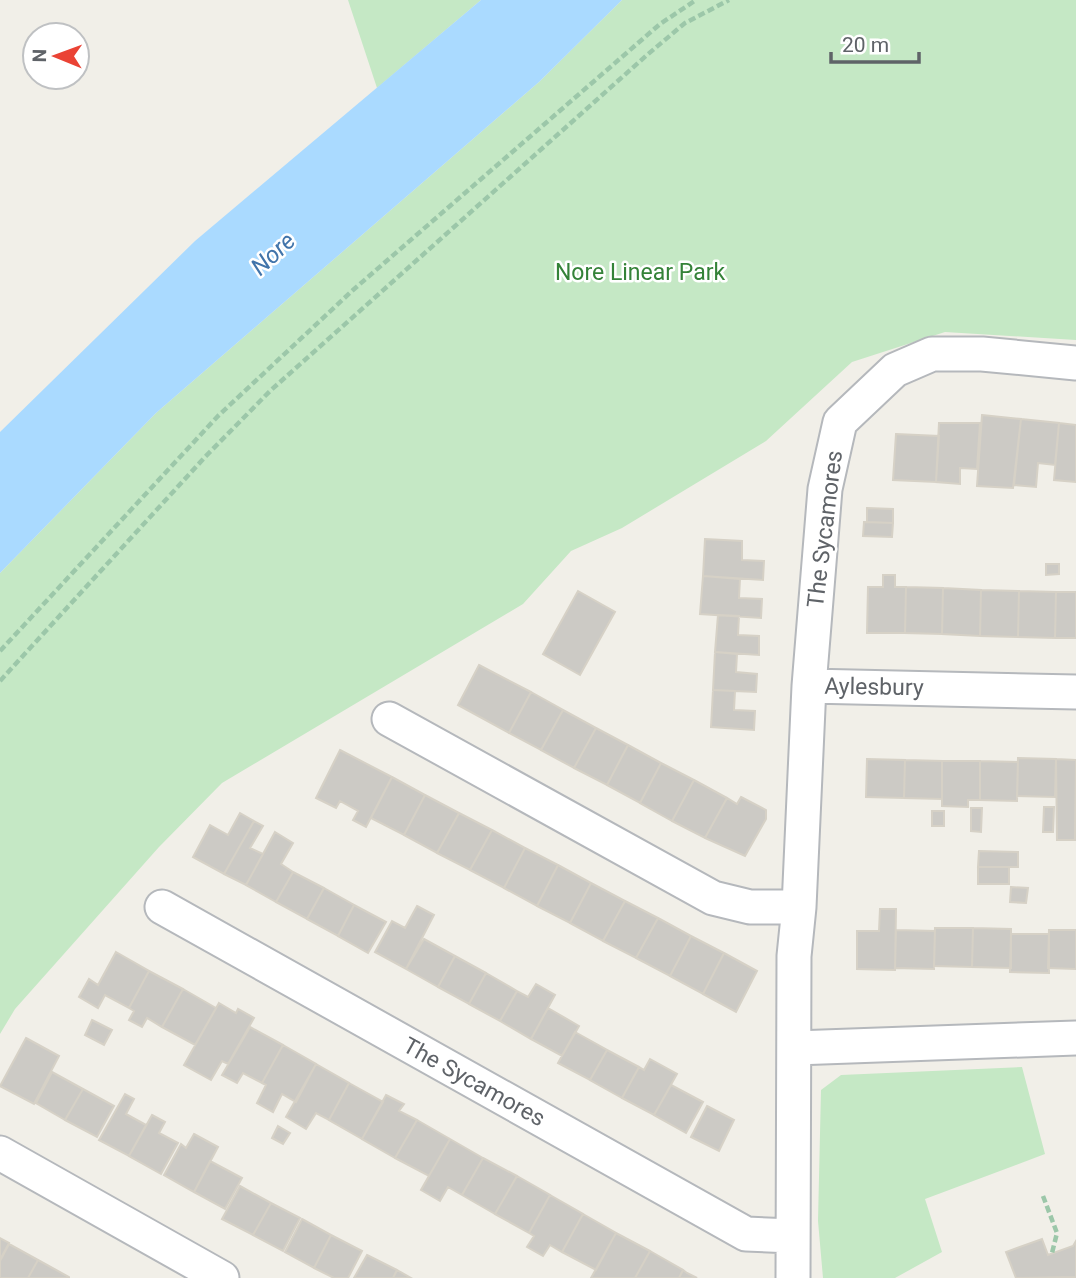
<svg xmlns="http://www.w3.org/2000/svg" width="1076" height="1278" font-family="Roboto,sans-serif">
<rect width="100%" height="100%" fill="#f1efe8"/>
<path fill="#c5e8c5" d="M348,0H481L377,88Z
M622,0H1076V340L945,332L852,362L766,441L622,528L571,551L523,604L222,783L159,847L15,1009L0,1034V573L156,413L539,82Z
M1022,1067L1045,1154L925,1199L942,1252L895,1278H823L818,1221L821,1090L841,1075Z"/>
<path fill="#aadaff" d="M481,0H622L539,82L156,413L0,573V432L195,241Z"/>
<path fill="#cccac5" stroke="#d6d1c6" stroke-width="2" d="M982,415L1021,419L1013,488L977,486Z
M1021,419L1059,423L1055,465L1038,463L1036,487L1014,485Z
M939,423H980L977,469L960,468V484L936,482Z
M1059,423L1076,425V482L1054,480Z
M896,434L939,436L936,482L893,480Z
M867,508L893,509V523L867,522Z
M864,522L893,523L892,537L863,536Z
M705,539L742,541V560L764,561L763,580L703,576Z
M1046,564H1059V574L1046,575Z
M883,575H895V587H906L905,633H867L868,587H883Z
M703,576L740,579L739,598L762,599L761,618L700,614Z
M906,587L943,588L942,634L905,633Z
M943,588L981,590L980,636L942,634Z
M981,590L1019,591L1018,637L980,636Z
M578,591L615,612L580,675L543,654Z
M1019,591L1056,592L1055,638L1018,637Z
M1056,592H1076V638H1055Z
M718,615L739,616L738,635L759,636V655L715,652Z
M715,652L737,654L736,672L757,674L756,692L713,690Z
M479,665L531,692L509,733L458,705Z
M713,690L735,691L734,710L755,711L754,730L711,727Z
M531,692L563,710L541,750L509,733Z
M563,710L596,728L574,768L541,750Z
M596,728L628,745L607,785L574,768Z
M628,745L661,763L640,803L607,785Z
M340,750L392,777L366,827L353,820L358,811L340,801L336,808L316,798Z
M1018,758L1056,759L1055,797L1017,796Z
M867,759L905,760L904,798L866,797Z
M1056,759L1076,760L1075,840H1057Z
M905,760L942,761V799L904,798Z
M942,761H980V800H968V807L942,806Z
M980,761L1018,762L1017,801L980,800Z
M661,763L694,780L672,821L640,803Z
M392,777L425,795L404,835L371,818Z
M694,780L727,798L705,838L672,821Z
M425,795L459,813L437,853L404,835Z
M741,797L766,810V819L745,856L705,838L727,798L737,804Z
M1044,807H1054L1053,832H1043Z
M971,808H982L981,832L971,831Z
M932,811H944V826H932Z
M240,813L254,821L224,874L193,857L210,825L228,835Z
M459,813L492,830L470,870L437,853Z
M254,821L263,826L250,848L263,854L246,885L224,874Z
M492,830L525,848L504,888L470,870Z
M275,832L293,843L281,864L293,872L276,902L246,885Z
M525,848L558,865L537,906L504,888Z
M979,851L1018,852V867H978Z
M558,865L591,883L570,923L537,906Z
M978,867H1009V884H978Z
M293,872L324,888L307,919L276,902Z
M591,883L625,901L603,941L570,923Z
M1011,887L1028,888L1026,903L1010,902Z
M324,888L354,905L338,936L307,919Z
M625,901L658,918L636,958L603,941Z
M354,905L386,922L368,953L338,936Z
M417,906L434,915L406,969L375,952L392,921L405,928Z
M880,909H896L895,970L857,969V931H879Z
M658,918L691,936L670,976L636,958Z
M935,928H973L972,967L934,966Z
M973,928L1011,929V968L972,967Z
M896,930L935,931L934,969L895,968Z
M1049,930H1076V969L1048,968Z
M1011,934H1049V973L1010,972Z
M691,936L724,953L703,994L670,976Z
M424,939L455,956L438,987L406,969Z
M116,952L149,971L129,1008L105,995L98,1008L79,997L89,979L98,985Z
M724,953L757,971L736,1012L703,994Z
M455,956L486,973L469,1004L438,987Z
M149,971L183,989L162,1027L147,1018L142,1027L129,1020L134,1011L129,1008Z
M486,973L517,991L500,1021L469,1004Z
M536,984L555,995L531,1039L500,1021L517,991L528,997Z
M183,989L216,1008L195,1045L162,1027Z
M219,1003L236,1013L238,1009L254,1018L228,1064L222,1061L211,1080L184,1065Z
M548,1008L579,1026L562,1056L531,1039Z
M92,1020L112,1030L104,1045L85,1035Z
M250,1027L283,1045L262,1083L243,1073L237,1083L222,1075Z
M575,1032L607,1050L590,1080L558,1063Z
M26,1038L59,1056L34,1104L0,1086Z
M283,1045L316,1064L296,1102L282,1094L273,1112L257,1103L266,1085L262,1083Z
M607,1050L639,1067L622,1098L590,1080Z
M650,1059L677,1074L654,1115L622,1098L639,1067L644,1070Z
M316,1064L349,1083L329,1120L316,1113L306,1129L286,1117Z
M52,1072L83,1089L65,1120L36,1103Z
M349,1083L383,1102L362,1139L329,1120Z
M671,1085L703,1102L686,1133L654,1115Z
M83,1089L114,1106L97,1137L65,1120Z
M125,1094L134,1099L126,1114L146,1125L129,1156L99,1140Z
M386,1095L404,1104L399,1111L417,1120L395,1158L362,1139Z
M707,1106L734,1120L719,1151L691,1137Z
M152,1115L165,1122L159,1133L178,1143L161,1174L129,1156Z
M417,1120L450,1139L429,1176L395,1158Z
M278,1126L290,1133L283,1144L272,1138Z
M194,1134L218,1147L194,1192L164,1175L181,1144L186,1148Z
M450,1139L483,1158L462,1195L448,1187L440,1201L421,1190Z
M483,1158L517,1176L495,1214L462,1195Z
M210,1161L242,1178L225,1209L194,1192Z
M517,1176L550,1195L529,1233L495,1214Z
M240,1186L271,1203L253,1235L222,1219Z
M550,1195L583,1214L562,1252L550,1245L543,1256L527,1247L534,1236L529,1233Z
M271,1203L300,1218L283,1251L253,1235Z
M583,1214L616,1233L596,1270L562,1252Z
M302,1219L331,1235L314,1268L285,1252Z
M616,1233L650,1251L635,1278H591Z
M331,1235L362,1251L348,1278H334L314,1268Z
M0,1238L9,1243L0,1260Z
M1042,1239L1048,1255L1073,1246L1076,1241V1277L1016,1278L1006,1252Z
M9,1244L38,1260L28,1278H0V1261Z
M650,1251L683,1270L679,1278H635Z
M367,1255L397,1270L393,1278H354Z
M38,1260L69,1277V1278H28Z
M397,1270L411,1278H393Z
M683,1270L687,1273L697,1278H679Z"/>
<g fill="none" stroke-linecap="round" stroke-linejoin="round">
<g stroke="#b5b8bc" stroke-width="37">
<path id="minor" d="M809,686L1076,692
M389,719L713,898L750,907H799
M162,907L746,1234L792,1236
M795,1048L1076,1038
M0,1153L222,1278
M793,1278L794,956L799,907L809,686L825,489L840,422L895,370L932,354H982L1076,363"/>
</g>
<path stroke="#9cc7a9" stroke-width="4.5" stroke-dasharray="7 3.5" stroke-linecap="butt" d="M0,651L218,416L353,290L660,24L696,0
M0,681L205,457L270,391L647,55L685,23L729,0
M1043,1196L1057,1233L1052,1253"/>
<use href="#minor" stroke="#fff" stroke-width="33"/>
</g>
<g text-anchor="middle" dominant-baseline="central" stroke-width="5" stroke-linejoin="round" paint-order="stroke">
<g font-size="23" fill="#348238" stroke="#fff">
<text x="640" y="272">Nore Linear Park</text>
</g>
<g font-size="23" fill="#5f6368" stroke="#fff">
<text transform="translate(825 529) rotate(-83)">The Sycamores</text>
<text transform="translate(874 687) rotate(1)">Aylesbury</text>
<text transform="translate(474 1082) rotate(29)">The Sycamores</text>
</g>
<g font-size="24" font-style="italic" fill="#4174aa" stroke="#fff">
<text transform="translate(273 254) rotate(-43)">Nore</text>
</g>
</g>
<g transform="translate(56 56) rotate(271)"><circle r="33" fill="#ffffff" stroke="#bfc1c3" stroke-width="2"/>
<path d="M0-5L12 26L0 18L-12 26Z" fill="#ea4335"/>
<text y="-10" font-size="19" font-weight="bold" text-anchor="middle" fill="#5f6368">N</text>
</g>
<path d="M831 52v10h88v-10" fill="none" stroke="#5f6368" stroke-width="3.5"/>
<text x="842" y="52" font-size="21" fill="#5f6368" stroke="#ffffff" stroke-width="5" paint-order="stroke">20 m</text>
</svg>
